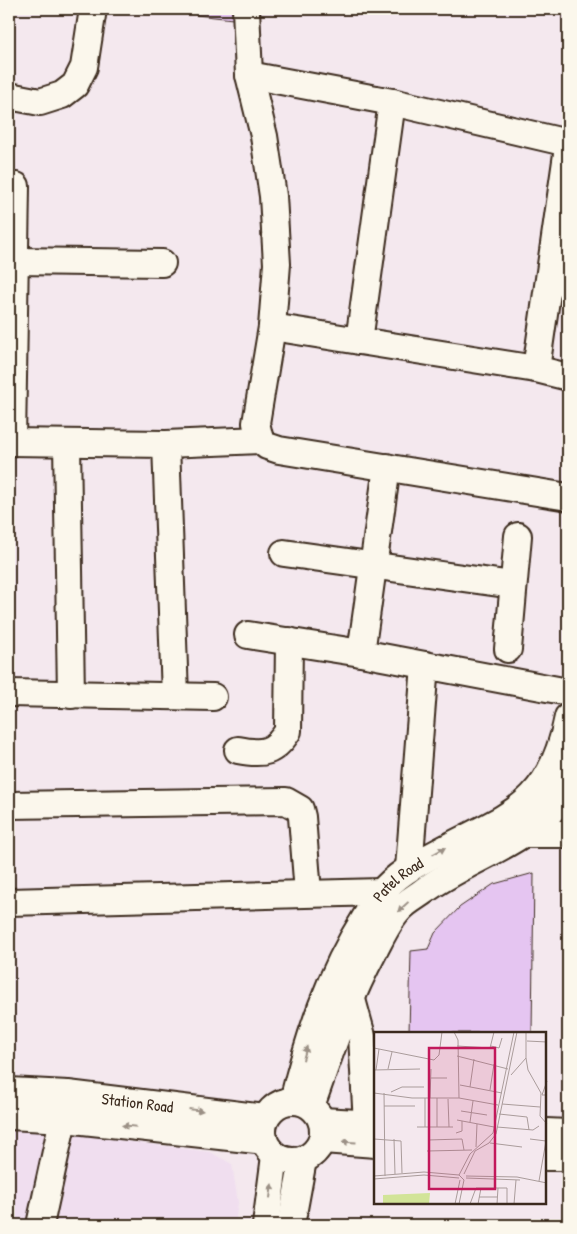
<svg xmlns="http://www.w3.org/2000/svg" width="577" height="1234" font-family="'Patrick Hand',sans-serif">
<rect width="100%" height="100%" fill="#f4e8ee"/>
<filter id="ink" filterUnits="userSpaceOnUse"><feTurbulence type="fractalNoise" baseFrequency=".02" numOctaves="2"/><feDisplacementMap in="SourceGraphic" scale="10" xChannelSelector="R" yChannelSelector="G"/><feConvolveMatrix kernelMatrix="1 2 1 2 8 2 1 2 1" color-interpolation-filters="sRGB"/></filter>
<g filter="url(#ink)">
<path fill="#f0deef" d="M9,1126L210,1152L232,1164L238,1202L235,1225H9Z"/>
<path fill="#e5c5f1" stroke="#3b2a1e" d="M196,9H232L233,19L196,15Z
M534,873L532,1033H409L411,951L428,949L435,933L460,907L494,884Z"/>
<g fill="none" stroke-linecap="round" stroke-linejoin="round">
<g stroke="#3b2a1e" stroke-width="30">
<g id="minor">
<path d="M246,9L249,75L264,136L273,196L277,264L272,327L256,423L260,440L267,446L279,450L568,497"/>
<path d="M249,75L392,102L568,143"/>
<path d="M9,96L40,102L62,95L75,85L84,67L93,9"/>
<path d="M15,261L162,263"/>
<path d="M272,327L536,369L568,377"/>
<path d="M359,341L392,102"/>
<path d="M536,369L568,147"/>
<path d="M9,442L166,444L260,440"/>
<path d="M12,442L16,186"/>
<path d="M67,443L71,695"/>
<path d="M166,444L175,696"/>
<path d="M284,553L513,585"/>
<path d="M248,635L361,653L568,692"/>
<path d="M508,649L518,536"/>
<path d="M361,653L387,467"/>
<path d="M9,693L213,697"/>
<path d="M238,750C263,755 274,753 288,731L289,641"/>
<path d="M9,805L286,801L300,809L302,817L308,893"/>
<path d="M526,834H568"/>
<path d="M409,868L425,665"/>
<path d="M9,902L381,892"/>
<path d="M351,996L362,1036L367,1124"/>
<path id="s1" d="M9,1091L68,1094L265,1118"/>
<circle cx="293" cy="1131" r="30"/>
<path id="s2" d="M293,1101C309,1036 329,975 365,918C370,910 375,900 381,893C395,876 414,865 433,855C507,814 550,810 568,717"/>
<path d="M311,1106C330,1053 347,1001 374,951C381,938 389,920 400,909C405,903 414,898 421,893C471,855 534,844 568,789"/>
<path d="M9,1116L65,1119L264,1141"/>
<path d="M322,1121L376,1124"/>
<path d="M546,1132L568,1133"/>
<path d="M323,1140L376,1144"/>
<path d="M546,1157H568"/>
<path d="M40,1225L67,1101"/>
<path d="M266,1225L275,1156"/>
<path d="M291,1225L303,1160"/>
</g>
</g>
<use href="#minor" stroke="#fbf7ec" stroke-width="26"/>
</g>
<defs><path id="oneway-solid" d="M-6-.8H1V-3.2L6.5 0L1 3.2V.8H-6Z" transform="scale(1.25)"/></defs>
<g fill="#9b9085">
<use href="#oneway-solid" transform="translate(439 851) rotate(-29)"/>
<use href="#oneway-solid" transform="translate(403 907) rotate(137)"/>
<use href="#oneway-solid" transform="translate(305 1053) rotate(-74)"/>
<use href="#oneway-solid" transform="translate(196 1110) rotate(7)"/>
<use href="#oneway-solid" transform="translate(129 1126) rotate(-174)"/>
<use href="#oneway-solid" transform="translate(349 1142) rotate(-176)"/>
<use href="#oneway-solid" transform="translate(271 1191) rotate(-82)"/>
</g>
</g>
<g text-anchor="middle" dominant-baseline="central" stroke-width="5" stroke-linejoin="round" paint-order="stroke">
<g font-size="16" fill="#3b2a1e" stroke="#fbf7ec">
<text stroke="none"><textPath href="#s2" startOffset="249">Patel Road</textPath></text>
<text stroke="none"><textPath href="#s1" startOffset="129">Station Road</textPath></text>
</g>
</g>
<g transform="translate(374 1032)">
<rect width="172" height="172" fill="#f4e8ee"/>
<path d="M56,161L55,172H9V163Z" fill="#d2e498"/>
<path fill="none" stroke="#aa9c9b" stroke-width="1" d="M80,0L84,8L85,66L124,73M153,9L173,10M83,14L116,16L120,0M117,14L125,16L128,6M0,16L60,28L65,23L68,0M83,24L134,37M152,26L154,38L167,61L166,84L173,92M14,37L18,20M0,38L46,37M2,38L5,17M137,43L152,26V0M57,46H73M173,49L168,63H173M86,53L128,61M96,55L100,27M116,58L120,32M17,60L28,55H50M0,61L38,66H85M10,61L11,144M51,66V95M56,66L57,37M63,66V95M74,67L75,95M128,72L166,75M10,74H41M87,79L113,83M125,82L153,85L155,98M83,88L120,95M96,90L99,69M43,95H79M123,95L159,98L165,94M82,101L88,99V89M0,107L27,109L28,141M20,107L21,142M156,107L172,109L165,149M54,108L88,107L90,118M116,111L148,115M102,115L103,92M0,118V144M53,119L98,118M90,142L101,119L115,111L122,102L143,0M0,144L50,140L85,143M92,144L143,145L173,151M92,146L146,148M0,147L50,143L85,146M90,148L85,143L96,122L119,101L140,0M105,165H123M81,172L86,148M85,172L90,148M96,172L102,156H133V172M104,172L107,156M123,172L124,156M140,172L142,148"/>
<path fill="#c2185b" fill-opacity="0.15" stroke="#c2185b" stroke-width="2.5" d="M55,16H121V157H55Z"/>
<rect width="172" height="172" fill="none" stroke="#3b2a1e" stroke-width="2.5"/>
</g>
<rect width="577" height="1234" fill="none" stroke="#fbf7ec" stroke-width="30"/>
<rect x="15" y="15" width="547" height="1204" fill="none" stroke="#3b2a1e" stroke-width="2" filter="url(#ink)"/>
</svg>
